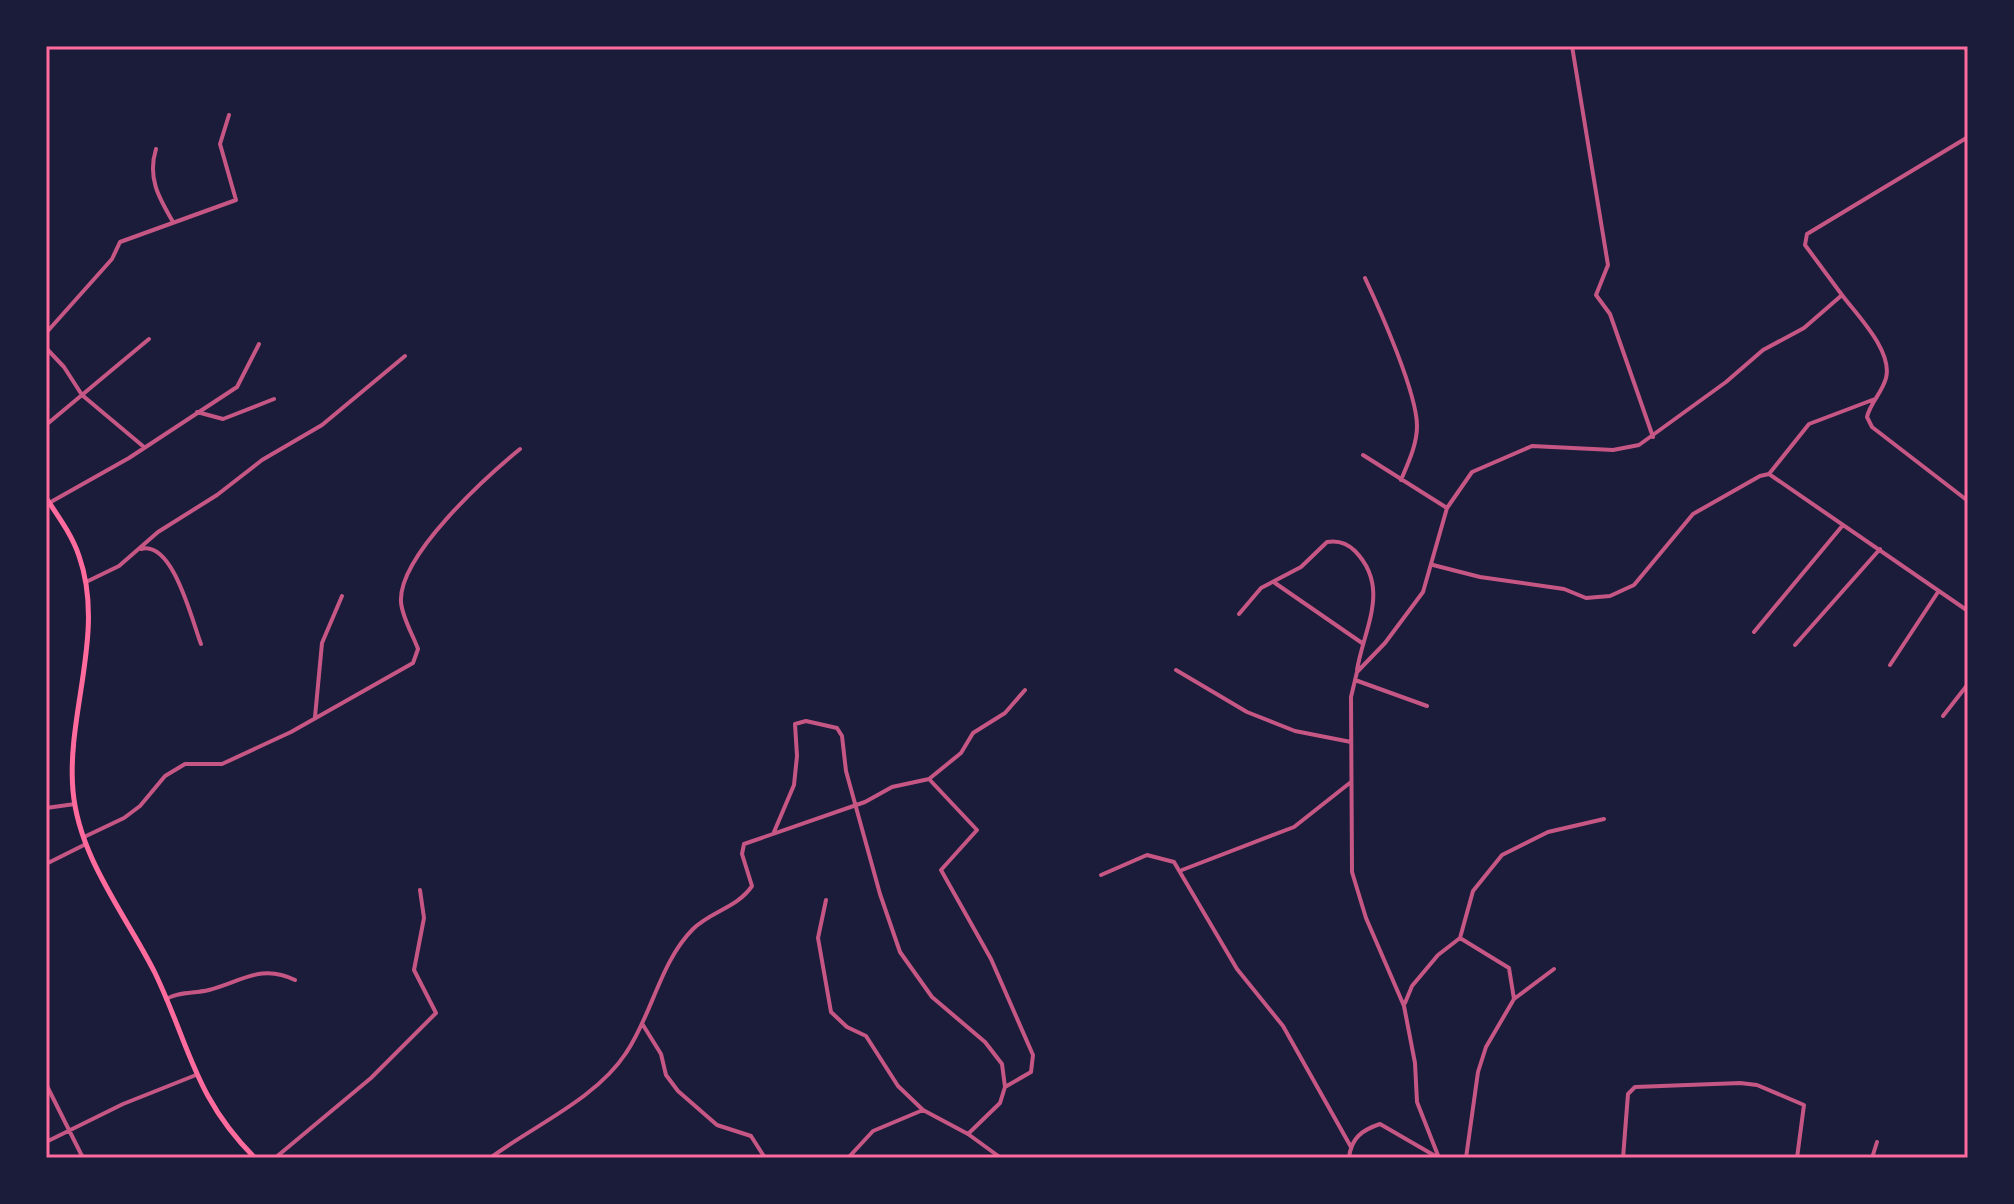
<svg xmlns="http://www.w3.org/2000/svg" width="2014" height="1204" font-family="Bitter,serif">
<rect width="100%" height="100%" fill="#1b1b3a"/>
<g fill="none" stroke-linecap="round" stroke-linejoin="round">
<path stroke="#c65784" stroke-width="4" d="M1572,46L1608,265L1596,295L1610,314L1653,437
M1964,46L1968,52
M156,149C147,178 159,198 173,222
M1365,278C1380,310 1417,393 1417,426C1417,445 1408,463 1401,480
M1842,295L1805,245L1807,234L1968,137
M46,333L112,259L120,242L236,200L220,144L229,115
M46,348L64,367L82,395L144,447
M197,412L223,419L274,399
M46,425L149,339
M1363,455L1447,508
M1769,474L1968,611
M49,503L129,458L237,387L259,344
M141,549C173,540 192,621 201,644
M1433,565L1480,577L1564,589L1586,598L1610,596L1634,585L1693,514L1760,476L1769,474L1809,424L1875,399
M86,582L119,566L158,532L217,495L262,460L322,425L405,356
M1275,583L1362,643
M1239,614L1261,588L1301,567L1327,542C1338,540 1347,543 1355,551C1391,588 1364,628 1357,670
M1754,632L1843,525
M1795,645L1880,549
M1890,665L1938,592
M1176,670L1247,712L1295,731L1351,742
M1355,680L1427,706
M1943,716L1968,684
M315,717L322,643L342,596
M929,779L961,753L973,733L1005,713L1025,690
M46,808L75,804
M774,832L794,785L797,756L795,724L806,721L837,728L842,736L846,771L880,894L900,952L932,997L985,1042L1002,1064L1005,1087L1000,1103L968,1134
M84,837L124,818L140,806L165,776L185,764H222L291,732L413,663L418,649C413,635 402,617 401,602C398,556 487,476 520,449
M46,864L86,844
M1182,870L1294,827L1351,782
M1101,875L1147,855L1174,862L1237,969L1283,1026L1351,1147
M826,900L818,938L831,1012L847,1027L866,1036L898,1086L923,1110L968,1134L1001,1158
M1460,938L1509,968L1514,999
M166,999C181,991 193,994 209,990C241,982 261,963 295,980
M1405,1003L1412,986L1438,955L1460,938L1473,891L1502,855L1548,832L1604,819
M643,1025L661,1054L666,1075L678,1091L717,1125L751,1136L765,1158
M46,1084L83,1158
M46,1142L123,1104L196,1075
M275,1158L371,1078L436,1013L414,970L424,918L420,890
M490,1158C533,1126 596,1099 626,1053C652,1015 660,962 693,929C711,911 737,908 752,886L742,854L744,844L865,802L892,787L929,779L977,830L941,870L991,959L1033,1055L1031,1072L1005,1087
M848,1158L873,1131L923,1110
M1349,1158C1351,1138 1362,1130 1380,1124L1437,1157
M1439,1158L1417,1102L1415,1063L1404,1006L1366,918L1352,872L1351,697L1357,672L1385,643L1423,592L1447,508L1472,472L1532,446L1613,450L1639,445L1726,382L1763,350L1804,328L1842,295C1857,315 1893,351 1886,378C1882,393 1870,403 1867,417L1872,427L1968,501
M1466,1158L1478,1072L1486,1047L1514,999L1554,969
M1623,1158L1628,1094L1635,1087L1740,1083L1757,1085L1804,1105L1797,1158
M1872,1158L1877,1142"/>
<path stroke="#ff6b9d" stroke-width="5" d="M46,498C58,516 72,535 79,556C106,632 66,714 73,791C79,858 126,915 155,973C190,1046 194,1097 255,1158"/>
</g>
<rect width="2014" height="1204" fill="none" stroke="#1b1b3a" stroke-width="96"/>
<rect x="48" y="48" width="1918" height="1108" fill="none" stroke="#ff6b9d" stroke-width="3"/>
</svg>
